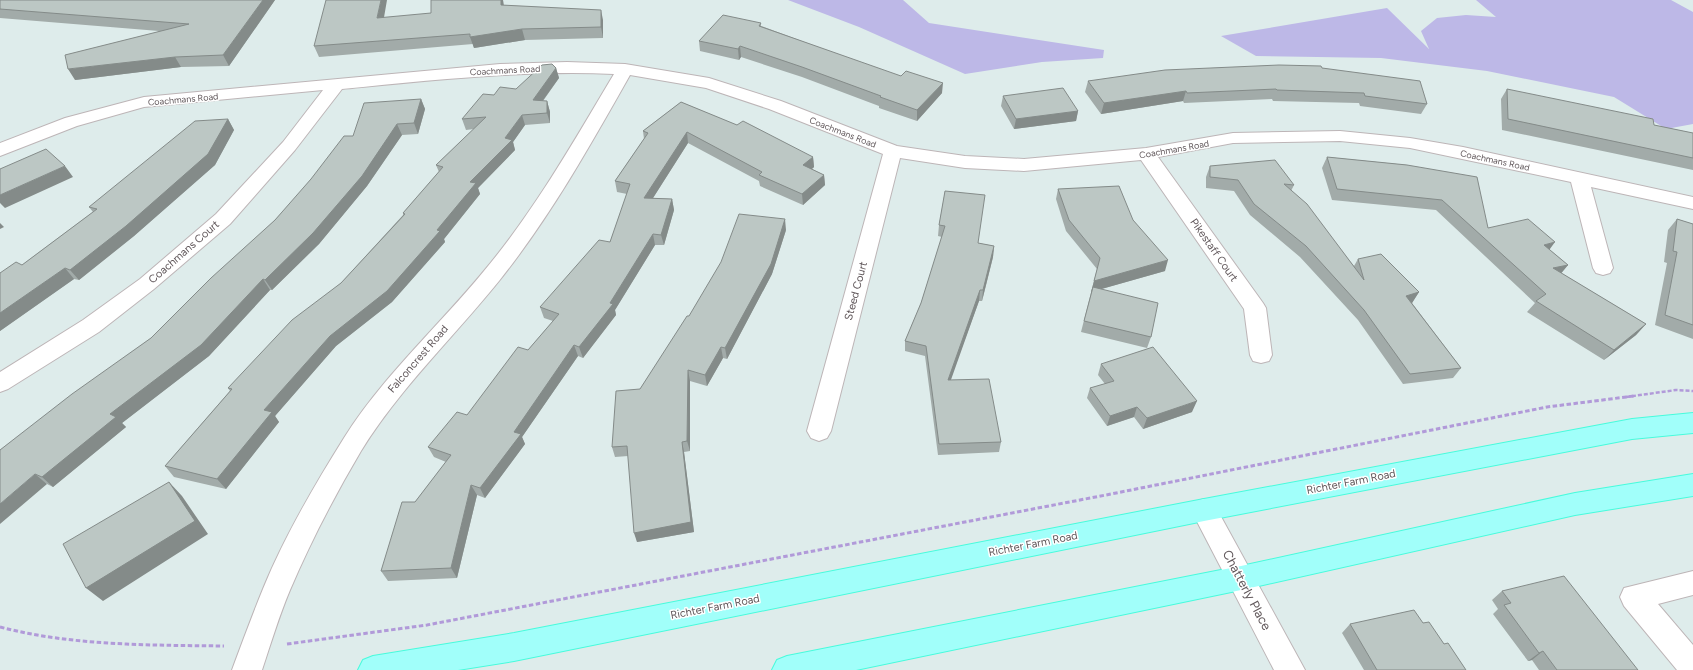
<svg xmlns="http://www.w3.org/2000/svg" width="1693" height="670" font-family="Figtree,sans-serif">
<rect width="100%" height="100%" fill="#deeceb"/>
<path fill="#bdb8e7" d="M788,0H903L929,23L1104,50L1103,58L1042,62L965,74L859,27Z
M1476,0H1671L1693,12V124L1666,129L1614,97L1487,71L1381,58L1256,56L1221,36L1387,8L1429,49L1421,31L1437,18L1466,15L1496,17Z"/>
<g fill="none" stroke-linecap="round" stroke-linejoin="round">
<g stroke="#bdb5b7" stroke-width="2">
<path id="minor" d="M567,62L625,64L709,78L781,101L897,146L965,156L1024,159L1146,148L1233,133L1340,131L1410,138L1463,147L1693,197V209L1591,187L1613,268L1610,273L1603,275L1596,273L1593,268L1571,182L1410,148L1340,141L1233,143L1158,157L1263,303L1266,308L1272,355L1269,361L1261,363L1253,361L1250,355L1244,309L1141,160L1024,171L965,168L900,158L831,431L827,438L819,441L811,438L807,431L883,154L769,109L706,88L630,75C590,146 550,217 499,281C453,338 400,388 361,451C335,495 310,543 290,590C279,616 271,643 262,670H232C242,643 252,616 263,589C284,537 314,486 344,438C383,376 438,327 484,271C535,210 574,141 614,74C523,70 433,80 342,89L295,150L230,224L154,289L99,332L8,389L0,392V372L83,320L140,279L216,214L283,142L323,90L144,107L77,126L0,156V143L65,118L144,97L500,64Z
M1204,499L1213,502L1305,670H1274L1191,510L1195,502Z
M1693,571V595L1658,604L1693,645V670H1677L1624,606L1620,597L1624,588Z"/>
</g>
<g stroke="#48fbdc" stroke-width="2">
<path id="major" d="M1693,413V433L1632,439L1204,521L514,661L458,670H358L363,660L373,656L514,633L1204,499L1632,419Z
M1693,474V496L1575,515L1241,590L856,670H772L777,660L787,656L1241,566L1575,493Z"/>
</g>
<path stroke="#b19ad9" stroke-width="2.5" stroke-dasharray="4 2" stroke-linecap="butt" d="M1626,397L1676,390L1693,391"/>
<path stroke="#b19ad9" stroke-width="3" stroke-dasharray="4.5 2.5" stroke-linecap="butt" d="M0,627C72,646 150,645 224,646
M287,644L427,625L1106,495L1547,407L1634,396"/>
<use href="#minor" fill="#fff" fill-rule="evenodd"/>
<use href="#major" fill="#a1fffa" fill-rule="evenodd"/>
</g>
<path fill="#a2aba9" d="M0,0H275L229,66L181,67L75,80L159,31L0,18Z
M431,0H503L504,5L603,20V38L525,40L474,48L473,44L319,57L314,46L431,13Z
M761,23V26L942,93L917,121L879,108V106L802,77L741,57L739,60L700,51L699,41Z
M556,68L559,78L543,101H547L550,112V123L525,125L513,142L515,150L478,188L480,194L444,239L445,242L392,302L336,346L275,416L279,422L226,489L174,477L165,466L230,391L228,388L341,283L403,215V213L439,172L436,165L474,129L466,130L462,119L494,95L516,89Z
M1322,68L1427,104L1421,114L1360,106L1359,103L1273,101L1272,99L1184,103L1183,101L1101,114L1085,92L1088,81Z
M1507,89L1654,125L1693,133V170L1502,130L1501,99Z
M1003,96L1078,111L1076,121L1014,129L1001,106Z
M421,99L425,109L418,134L402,135L367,186L319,244L272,290H270L209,356L122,423L126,427L53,487L47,484L0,450L151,338L275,220L353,136Z
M681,102L813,157L814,167L812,169L824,175L825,185L803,205L760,186L759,181L688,143L653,198L672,199L674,210L664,245H655L615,310L616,315L583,358L578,356L522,437L525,444L485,498L477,495L457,578L388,581L381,571L415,502L446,462L434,457L428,447L467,415L528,350L553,321L544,318L540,307L610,242L627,194L617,192L615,181L644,139L643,131Z
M228,119L234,130L215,165L134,236L79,280L74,279L0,331V273L22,265L93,212L89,207Z
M1327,157L1407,165L1488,228L1550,250L1568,265L1561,273L1646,324L1636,335L1604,360L1527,312L1535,303L1436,210L1332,200L1322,168Z
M1210,166L1294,185L1291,191L1354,266L1358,259L1419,292L1412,303L1461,368L1453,378L1403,384L1358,320L1300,257L1250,215L1234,191L1206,188V177Z
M1058,189L1133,220L1165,271L1101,289L1151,337L1147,348L1081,332L1097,269L1066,231L1056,199Z
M945,191L978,243L994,246L993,257L982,301H979L950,380L1001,442L999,452L938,455L925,356L905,351V341L921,303L942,237L938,236L939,225Z
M1677,219L1693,224V339L1655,325L1667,263L1664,262L1668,230Z
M786,230L772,274L727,359L723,358L707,386L690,381V451L684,452L694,532L637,542L628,456L615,457L612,447L640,389L689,316Z
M1101,364L1192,412L1143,429L1134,417L1107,426L1087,398L1090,388L1105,384L1098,375Z
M1502,591L1638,670H1539L1532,660L1528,661L1493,614L1498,609L1492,600Z
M1423,623L1444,644L1466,670H1364L1342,633L1350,624Z"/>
<path fill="#848b89" d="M263,0H275L229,66L223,55Z
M381,0H387L382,29L377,18Z
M501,0H503L504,15L501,5Z
M601,10L603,20V38L601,27Z
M522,29L525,40L474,48L470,37Z
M740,46L741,57L739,60L738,49Z
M175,57L181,67L75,80L68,69Z
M556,68L559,78L536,110L533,100Z
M943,83L942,93L917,121V110Z
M1186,91L1183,101L1101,114L1104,103Z
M421,99L425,109L418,134L414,123Z
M547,101L550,112V123L547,113Z
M1078,111L1076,121L1014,129L1016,119Z
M522,115L525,125L513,142L515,150L478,188L480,194L444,239L445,242L392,302L336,346L275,416L279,422L226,489L217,479L264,410L330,336L437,230L470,182L505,138Z
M228,119L234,130L215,165L134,236L79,280L70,270Z
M397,124L402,135L367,186L319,244L272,290L265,280Z
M687,132L688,143L646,209L644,198Z
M813,157L814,167L804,176L803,165Z
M65,166L73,177L5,208L0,203V195Z
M824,175L825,185L803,205L802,194Z
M672,199L674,210L664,245L661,235Z
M785,219L786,230L772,274L727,359L725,348Z
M0,223L4,227L0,229Z
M653,234L655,245L615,310L616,315L583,358L579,347L610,303Z
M1555,242L1547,253L1544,245Z
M994,246L993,257L982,301L983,290Z
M1168,260L1165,271L1091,292L1094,281Z
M1568,265L1559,276L1553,268Z
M65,268L74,279L0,331V313Z
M263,279L270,290L209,356L122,423L126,427L53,487L42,477L110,414Z
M980,290L979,301L947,391L948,380Z
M1419,292L1412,303L1399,306L1406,296Z
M1646,324L1636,335L1604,360L1614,350Z
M574,345L578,356L522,437L525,444L485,498L480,488L514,432Z
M721,347L723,358L707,386L705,375Z
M688,370L690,381V451L687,441Z
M1197,401L1192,412L1143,429L1147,418Z
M1137,407L1134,417L1107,426L1110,416Z
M682,442L684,452L694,532L637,542L634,533Z
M35,474L47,484L0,524V504Z
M169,482L182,496L208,534L103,601L86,588Z
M471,485L477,495L457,578L451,568Z
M1543,651L1532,660L1528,661L1539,653Z"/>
<path fill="#bcc7c4" stroke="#848b89" d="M0,0H263L223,55L175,57L68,69L65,55L189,24L0,9Z
M326,0H381L377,18L431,13V0H501V5L601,10V27L522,29L470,37V34L314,46Z
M723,15L761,23L759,26L901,76L906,71L943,83L917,110L880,97L881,96L802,67L740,46L738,49L699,41Z
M552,64L556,68L533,100L547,101V113L522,115L505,138L512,140L470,182L476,183L437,230L440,231L387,291L330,336L264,410L272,412L217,479L165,466L232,389L228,388L292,320L341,283L405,214L403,213L443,167L436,165L486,117L462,119L483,94L494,95L500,87L516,89L542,65Z
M1279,65L1321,66L1322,68L1420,81L1427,104L1365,96L1364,93L1277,90L1276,89L1187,93L1186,91L1104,103L1088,81L1165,70Z
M1063,88L1078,111L1016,119L1003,96Z
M1507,89L1653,119L1654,125L1693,133V158L1508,119Z
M421,99L414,123L397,124L362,176L313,233L265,280L263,279L201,345L110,414L116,417L42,477L35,474L0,504V450L72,394L151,338L211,278L275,220L311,179L344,136H353L364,103Z
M681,102L737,125L743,121L813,157L803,165L824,175L802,194L759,175L762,172L687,132L644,198L672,199L661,235L653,234L610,303L613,304L579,347L574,345L514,432L521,434L480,488L471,485L451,568L381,571L402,502H415L451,455L428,447L457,412L467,415L518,347L528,350L559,314L540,307L599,240L610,242L630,184L615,181L648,133L643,131Z
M228,119L208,154L126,226L70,270L65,268L0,313V273L16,262L22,265L97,209L89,207L195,121Z
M46,149L65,166L0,195V169Z
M1327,157L1407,165L1477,177L1488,228L1528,219L1555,242L1544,245L1568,265L1553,268L1646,324L1614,350L1536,301L1546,294L1442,200L1337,189Z
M1275,160L1294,185L1284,184L1307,204L1364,280L1358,259L1381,254L1419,292L1406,296L1461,368L1410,374L1364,310L1306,246L1254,204L1238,180L1210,177V166Z
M1119,186L1133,220L1168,260L1094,281L1100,258L1069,220L1058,189Z
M945,191L985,195L978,243L994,246L983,290H980L948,380L989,379L1001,442L939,444L926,346L905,341L921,303L945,226L939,225Z
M739,214L785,219L771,264L725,348L721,347L705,375L688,370L687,441L682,442L691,522L634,533L627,446L612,447L616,391L640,389L687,316H689L721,262Z
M1677,219L1693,224V325L1665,315L1677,252L1673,251Z
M1093,287L1158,303L1151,337L1084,321Z
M1153,347L1197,401L1147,418L1137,407L1110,416L1090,388L1114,381L1101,364Z
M169,482L195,521L86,588L63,544Z
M1564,576L1638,670H1557L1543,651L1539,653L1504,605L1511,603L1502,591Z
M1414,610L1423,623L1429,622L1444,644L1448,643L1466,670H1377L1350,624Z"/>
<g text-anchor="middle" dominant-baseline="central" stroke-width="3" stroke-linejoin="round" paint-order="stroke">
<g font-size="9" fill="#61585b" stroke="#fff">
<text transform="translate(505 70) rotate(-3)">Coachmans Road</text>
<text transform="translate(183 99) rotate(-5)">Coachmans Road</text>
<text transform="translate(843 132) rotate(21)">Coachmans Road</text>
<text transform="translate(1174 149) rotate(-10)">Coachmans Road</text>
<text transform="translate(1495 160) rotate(12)">Coachmans Road</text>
</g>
<g font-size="11" fill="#61585b" stroke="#fff">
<text transform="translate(1214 250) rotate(55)">Pikestaff Court</text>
<text transform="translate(184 252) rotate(-41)">Coachmans Court</text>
<text transform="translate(856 291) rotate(-75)">Steed Court</text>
<text transform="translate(418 359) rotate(-49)">Falconcrest Road</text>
<text transform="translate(1351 482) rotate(-11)">Richter Farm Road</text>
<text transform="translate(1033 544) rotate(-11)">Richter Farm Road</text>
<text transform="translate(715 607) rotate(-11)">Richter Farm Road</text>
</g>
<g font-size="13" fill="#61585b" stroke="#fff">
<text transform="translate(1247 590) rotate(62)">Chatterly Place</text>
</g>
</g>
</svg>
